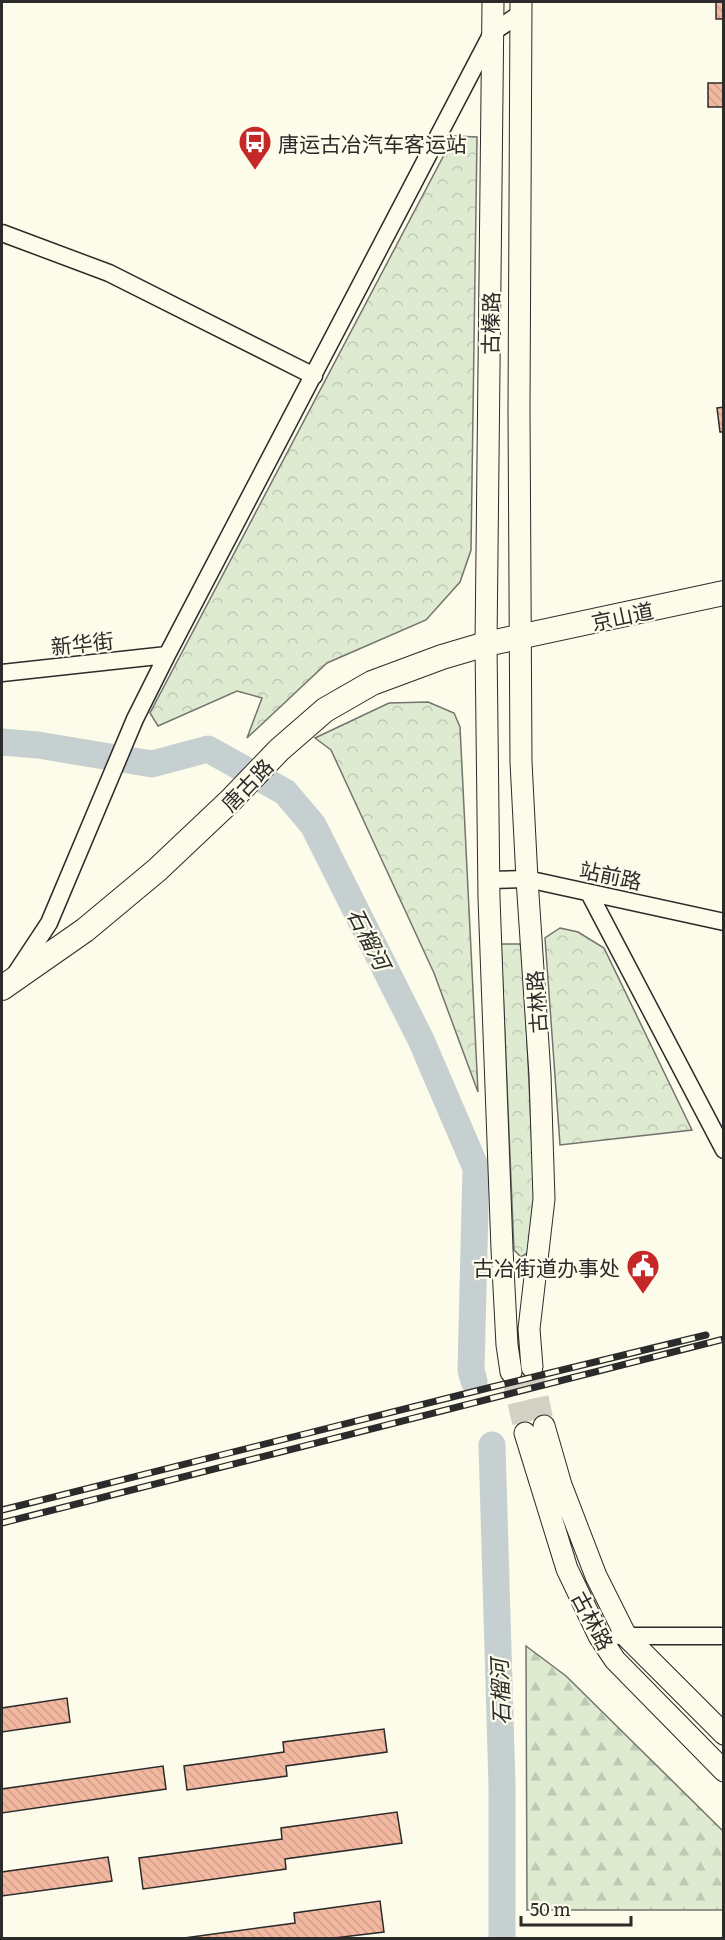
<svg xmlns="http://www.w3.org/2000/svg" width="725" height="1940" font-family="Literata,'Noto Sans SC',serif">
<defs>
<pattern id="forest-firs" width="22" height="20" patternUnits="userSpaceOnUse" patternTransform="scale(1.5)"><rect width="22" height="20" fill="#deebd1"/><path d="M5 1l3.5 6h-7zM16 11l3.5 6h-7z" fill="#bfcab4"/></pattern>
<pattern id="park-crowns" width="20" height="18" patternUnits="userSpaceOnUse" patternTransform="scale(1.5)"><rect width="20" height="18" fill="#deebd1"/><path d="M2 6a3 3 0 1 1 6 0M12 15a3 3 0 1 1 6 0" fill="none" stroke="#bfcab4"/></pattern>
<pattern id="building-back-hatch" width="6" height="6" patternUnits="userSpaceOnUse" patternTransform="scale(1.5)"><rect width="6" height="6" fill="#f2b8a0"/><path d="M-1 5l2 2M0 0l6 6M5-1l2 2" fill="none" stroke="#d09e8a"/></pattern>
</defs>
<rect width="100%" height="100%" fill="#fdfbea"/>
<path fill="url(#forest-firs)" stroke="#74746e" stroke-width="1.5" d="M526,1646L566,1676L723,1831V1910H527Z"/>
<path fill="url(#park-crowns)" stroke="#74746e" stroke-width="1.5" d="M454,136L477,137L471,550L460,582L426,620L327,663L247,738L262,698L237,691L158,726L150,713Z
M428,702L454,713L460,727L478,1092L434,973L331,750L315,738L389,703Z
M560,928L578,932L604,948L692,1130L560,1145L545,938Z
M501,944H520L523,955L535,1210L529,1252L521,1257L514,1250Z"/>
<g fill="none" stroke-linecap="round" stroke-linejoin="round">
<path stroke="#c7d0d0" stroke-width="27" d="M2,742L38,745L152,764L208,749L285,792L313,825L421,1040L476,1168L471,1370L474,1381
M492,1445L502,1786V1938"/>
</g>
<path fill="url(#building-back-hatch)" stroke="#2b2b2b" stroke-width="1.5" d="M716,2H724V19H716Z
M708,83H724V107H708Z
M724,407V432H720L717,408Z
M67,1698L70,1722L2,1732V1708Z
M384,1729L387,1752L286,1766L287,1776L187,1790L184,1766L284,1752L283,1742Z
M163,1766L166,1789L2,1813V1789Z
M397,1812L402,1843L285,1859L286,1869L143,1889L139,1858L282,1839L281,1828Z
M108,1857L112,1881L2,1896V1872Z
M380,1901L384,1932L334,1938H184L295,1923L294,1913Z"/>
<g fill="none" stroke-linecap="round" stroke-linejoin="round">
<path stroke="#d3d1c4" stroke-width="21" stroke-dasharray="21 10" stroke-linecap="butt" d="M532,1367L544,1426
M511,1372L525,1433"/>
<g stroke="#2b2b2b" stroke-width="19">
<path id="minor" d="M2,233L109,273L314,376
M2,673L167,655
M489,880L527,879L724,922
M589,893L724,1150
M16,973L49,923L135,719L167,655L492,33L521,13
M618,1636H724"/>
</g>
<g stroke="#2b2b2b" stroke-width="23">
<path id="major" d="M493,2L486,644L489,898L502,1249L507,1345L511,1372
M521,2L519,411L521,762L527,879L540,1075L544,1199L529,1329L532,1367
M544,1426L561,1485L596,1576L626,1636L724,1734
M525,1433L567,1569L599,1636L615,1660L724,1771"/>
</g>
<g stroke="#2b2b2b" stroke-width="26">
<path id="highway" d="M2,988L85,930L157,870L230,801L279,750L325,710L372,683L442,657L486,644L724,593"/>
</g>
<use href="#minor" stroke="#fdfbea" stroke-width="16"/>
<use href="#major" stroke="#fdfbea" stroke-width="21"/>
<use href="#highway" stroke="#fdfbea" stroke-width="24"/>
<g stroke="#2b2b2b" stroke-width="7">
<path id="rail" d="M2,1510L488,1388L706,1335
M2,1523L724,1339"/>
</g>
<use href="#rail" stroke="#fdfbea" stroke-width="4.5" stroke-dasharray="14" stroke-linecap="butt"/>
</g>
<defs>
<g id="bus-pin" transform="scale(1.725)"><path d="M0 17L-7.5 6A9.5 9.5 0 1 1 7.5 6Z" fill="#c62828" stroke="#fdfbea"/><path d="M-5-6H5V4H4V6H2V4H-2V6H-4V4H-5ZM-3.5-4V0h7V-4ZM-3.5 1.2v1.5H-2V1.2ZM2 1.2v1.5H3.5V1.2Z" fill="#fff"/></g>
<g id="civic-pin" transform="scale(1.725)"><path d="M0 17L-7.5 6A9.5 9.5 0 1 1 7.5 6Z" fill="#c62828" stroke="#fdfbea"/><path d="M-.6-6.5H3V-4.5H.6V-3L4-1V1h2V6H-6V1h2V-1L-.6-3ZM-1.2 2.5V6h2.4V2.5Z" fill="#fff"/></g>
</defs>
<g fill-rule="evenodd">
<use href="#bus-pin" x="255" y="142"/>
<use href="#civic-pin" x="643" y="1266"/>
</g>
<g text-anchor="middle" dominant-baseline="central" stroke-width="4.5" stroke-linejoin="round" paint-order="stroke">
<g font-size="21" fill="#2b2b2b" stroke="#fdfbea" text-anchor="start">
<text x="278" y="142">唐运古冶汽车客运站</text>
<text x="620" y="1266" text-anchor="end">古冶街道办事处</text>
</g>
<g font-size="21" fill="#2b2b2b" stroke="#fdfbea">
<text transform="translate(489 323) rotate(-89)">古榛路</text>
<text transform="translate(622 615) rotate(-12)">京山道</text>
<text transform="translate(82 642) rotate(-6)">新华街</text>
<text transform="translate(246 784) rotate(-46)">唐古路</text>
<text transform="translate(611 874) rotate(12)">站前路</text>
<text transform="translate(535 1002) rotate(-94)">古林路</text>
<text transform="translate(594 1620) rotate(62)">古林路</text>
</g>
<g font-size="22" font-style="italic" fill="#2b2b2b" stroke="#fdfbea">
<text transform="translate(370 938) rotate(63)">石榴河</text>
<text transform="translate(499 1692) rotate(-92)">石榴河</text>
</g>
</g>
<rect width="725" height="1940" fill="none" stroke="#2b2b2b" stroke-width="6"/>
<path d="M521 1916v9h110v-9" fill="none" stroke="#2b2b2b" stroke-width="3"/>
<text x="530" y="1916" font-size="18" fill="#2b2b2b" stroke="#fdfbea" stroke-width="4.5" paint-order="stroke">50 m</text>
</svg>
